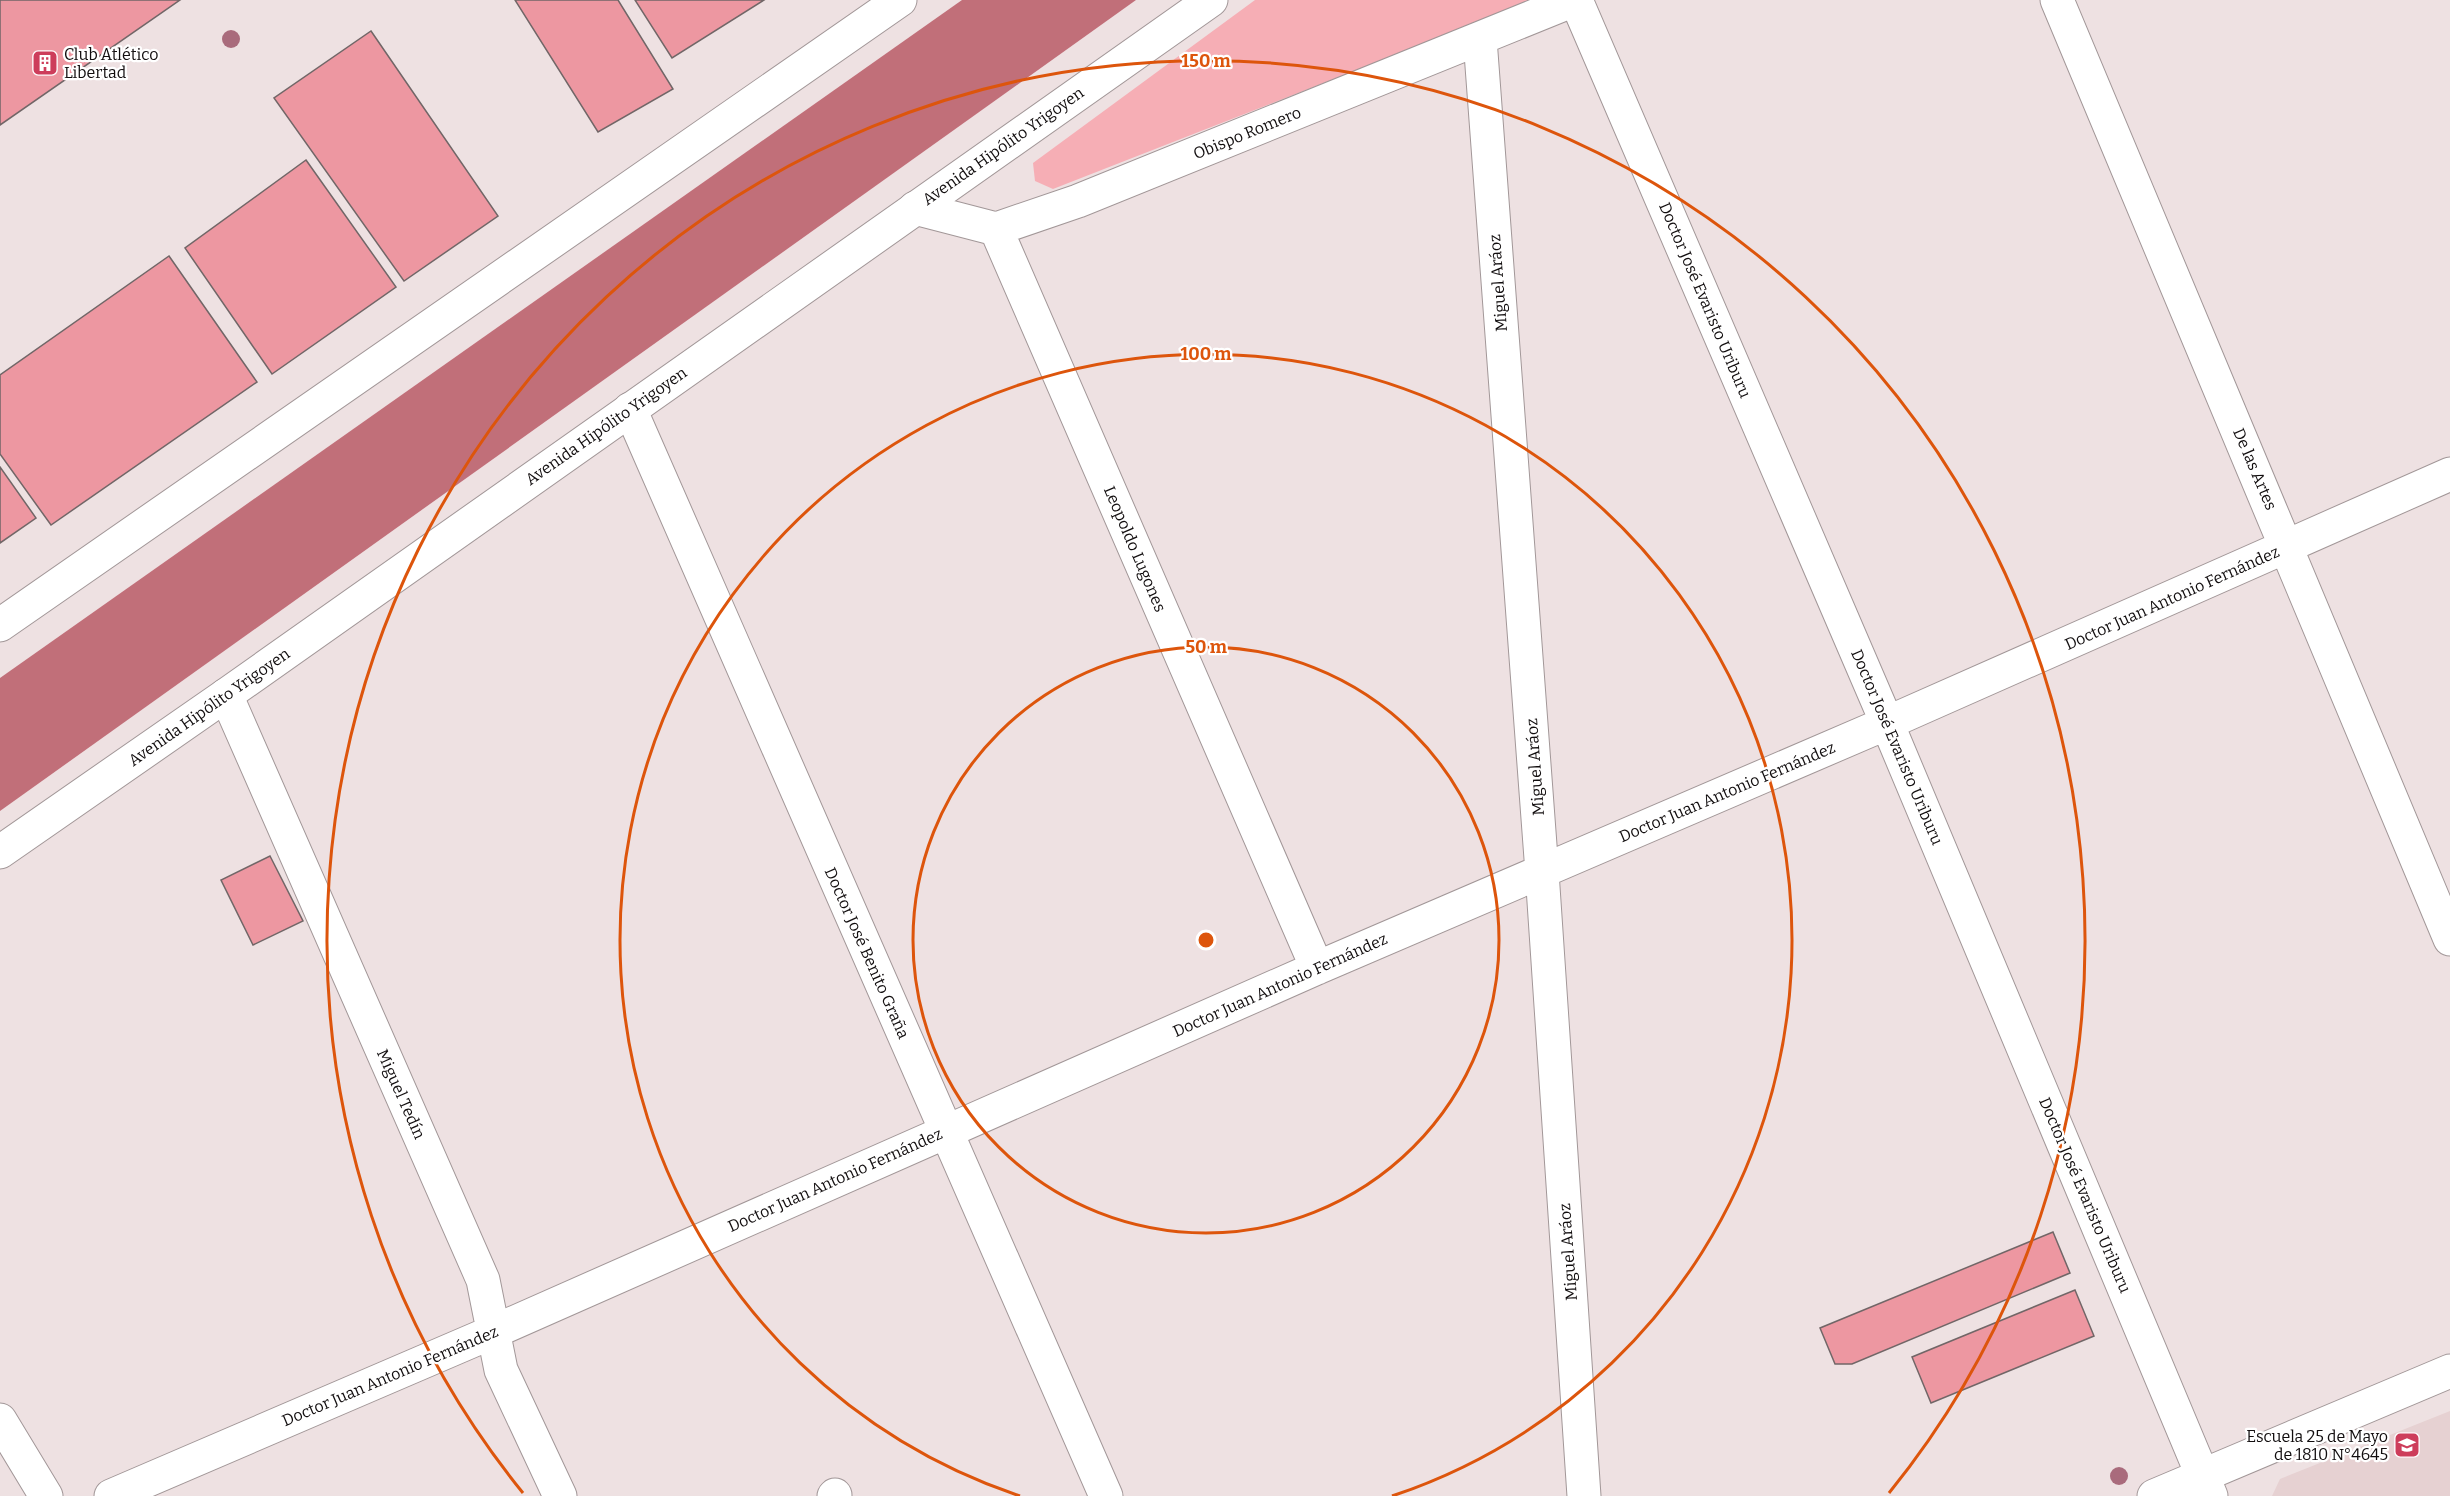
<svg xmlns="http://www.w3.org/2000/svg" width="2450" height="1496" font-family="Bitter,serif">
<rect width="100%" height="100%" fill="#eee1e2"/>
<path fill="#e6d1d2" d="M2450,1411V1496H2272L2280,1479Z"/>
<path fill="#f6aeb5" d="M1255,0H1535L1053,189L1035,181L1033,163Z"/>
<path fill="#c16f79" d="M962,0H1136L0,811V678Z"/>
<path fill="#ed97a1" stroke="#716667" stroke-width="1.5" d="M0,0H180L0,125Z
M515,0H618L673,89L598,132Z
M635,0H764L672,58Z
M371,31L498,216L404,281L274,98Z
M306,160L396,287L272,374L185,248Z
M169,256L257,382L51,525L0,454V375Z
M0,467L36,518L0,543Z
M270,856L303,921L253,945L221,880Z
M2053,1232L2070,1273L1852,1364H1835L1820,1328Z
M2075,1290L2094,1336L1931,1403L1912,1357Z"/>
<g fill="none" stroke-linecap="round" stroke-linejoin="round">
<g stroke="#a29798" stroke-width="35">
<path id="minor" d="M1576,0L1887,723L2211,1496
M2057,0L2450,939
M1480,39L1542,872L1584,1496
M915,208L996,229L1078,201L1574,0
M996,229L1317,968
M630,409L1106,1496
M226,695L483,1280L501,1370L560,1496
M0,1420L46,1496
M111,1496L495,1331L1317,968L1887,723L2450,474
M834,1496L835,1495
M2154,1496L2450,1371"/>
</g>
<g stroke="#a29798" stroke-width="35">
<path id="highway" d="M0,625L900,0
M0,852L226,695L1211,0"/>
</g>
<use href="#minor" stroke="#fff" stroke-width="33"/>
<use href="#highway" stroke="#fff" stroke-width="33"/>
</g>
<g fill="#a96b7c">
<circle cx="231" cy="39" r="9"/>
<circle cx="2119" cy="1476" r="9"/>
</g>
<g fill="none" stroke="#dd550c" stroke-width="3">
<circle cx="1206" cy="940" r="293"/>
<path d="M1020 1496A586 586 0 1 1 1392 1496"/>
<path d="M523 1493A879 879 0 1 1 1889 1493"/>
</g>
<defs>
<g id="building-square" transform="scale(1.35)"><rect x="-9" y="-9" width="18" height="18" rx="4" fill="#cd3d5b" stroke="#fff"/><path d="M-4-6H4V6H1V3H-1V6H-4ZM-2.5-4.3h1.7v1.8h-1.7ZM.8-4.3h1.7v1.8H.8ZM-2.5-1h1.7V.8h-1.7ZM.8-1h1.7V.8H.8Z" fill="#fff"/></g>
<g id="school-square" transform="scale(1.35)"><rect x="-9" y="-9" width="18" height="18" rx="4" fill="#cd3d5b" stroke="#fff"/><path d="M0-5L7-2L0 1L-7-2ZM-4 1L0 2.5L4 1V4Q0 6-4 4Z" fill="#fff"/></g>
</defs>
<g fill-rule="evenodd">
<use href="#building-square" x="45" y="63"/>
<use href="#school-square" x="2407" y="1445"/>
</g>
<g text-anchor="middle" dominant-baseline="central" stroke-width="4.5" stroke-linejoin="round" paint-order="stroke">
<g font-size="16" fill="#110d0e" stroke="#fff" text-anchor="start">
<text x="64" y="54">Club Atlético<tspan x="64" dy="18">Libertad</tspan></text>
<text x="2388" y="1436" text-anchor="end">Escuela 25 de Mayo<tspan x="2388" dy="18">de 1810 N°4645</tspan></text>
</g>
<g font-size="16" fill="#110d0e" stroke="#fff">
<text transform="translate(1247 133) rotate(-22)">Obispo Romero</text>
<text transform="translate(1003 146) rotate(-35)">Avenida Hipólito Yrigoyen</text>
<text transform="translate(1498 283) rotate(-94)">Miguel Aráoz</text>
<text transform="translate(1705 300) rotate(67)">Doctor José Evaristo Uriburu</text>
<text transform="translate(606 426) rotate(-35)">Avenida Hipólito Yrigoyen</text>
<text transform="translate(2255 469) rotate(67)">De las Artes</text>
<text transform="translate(1135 549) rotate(67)">Leopoldo Lugones</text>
<text transform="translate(2172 598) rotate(-24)">Doctor Juan Antonio Fernández</text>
<text transform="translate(209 707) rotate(-35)">Avenida Hipólito Yrigoyen</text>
<text transform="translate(1897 747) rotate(67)">Doctor José Evaristo Uriburu</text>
<text transform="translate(1535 767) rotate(-94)">Miguel Aráoz</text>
<text transform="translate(1727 792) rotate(-23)">Doctor Juan Antonio Fernández</text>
<text transform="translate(867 953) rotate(66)">Doctor José Benito Graña</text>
<text transform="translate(1280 985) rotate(-24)">Doctor Juan Antonio Fernández</text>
<text transform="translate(401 1094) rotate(66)">Miguel Tedín</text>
<text transform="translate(835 1180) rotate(-24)">Doctor Juan Antonio Fernández</text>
<text transform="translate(2085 1195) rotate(67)">Doctor José Evaristo Uriburu</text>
<text transform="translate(1568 1252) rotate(-94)">Miguel Aráoz</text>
<text transform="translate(390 1376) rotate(-23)">Doctor Juan Antonio Fernández</text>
</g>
</g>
<circle cx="1206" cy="940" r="9" fill="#dd550c" stroke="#fff" stroke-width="3"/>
<g font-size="18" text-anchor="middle" font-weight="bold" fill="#dd550c" stroke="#fff" stroke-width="4.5" stroke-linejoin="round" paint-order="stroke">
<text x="1206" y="67">150 m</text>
<text x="1206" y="360">100 m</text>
<text x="1206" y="653">50 m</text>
</g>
</svg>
